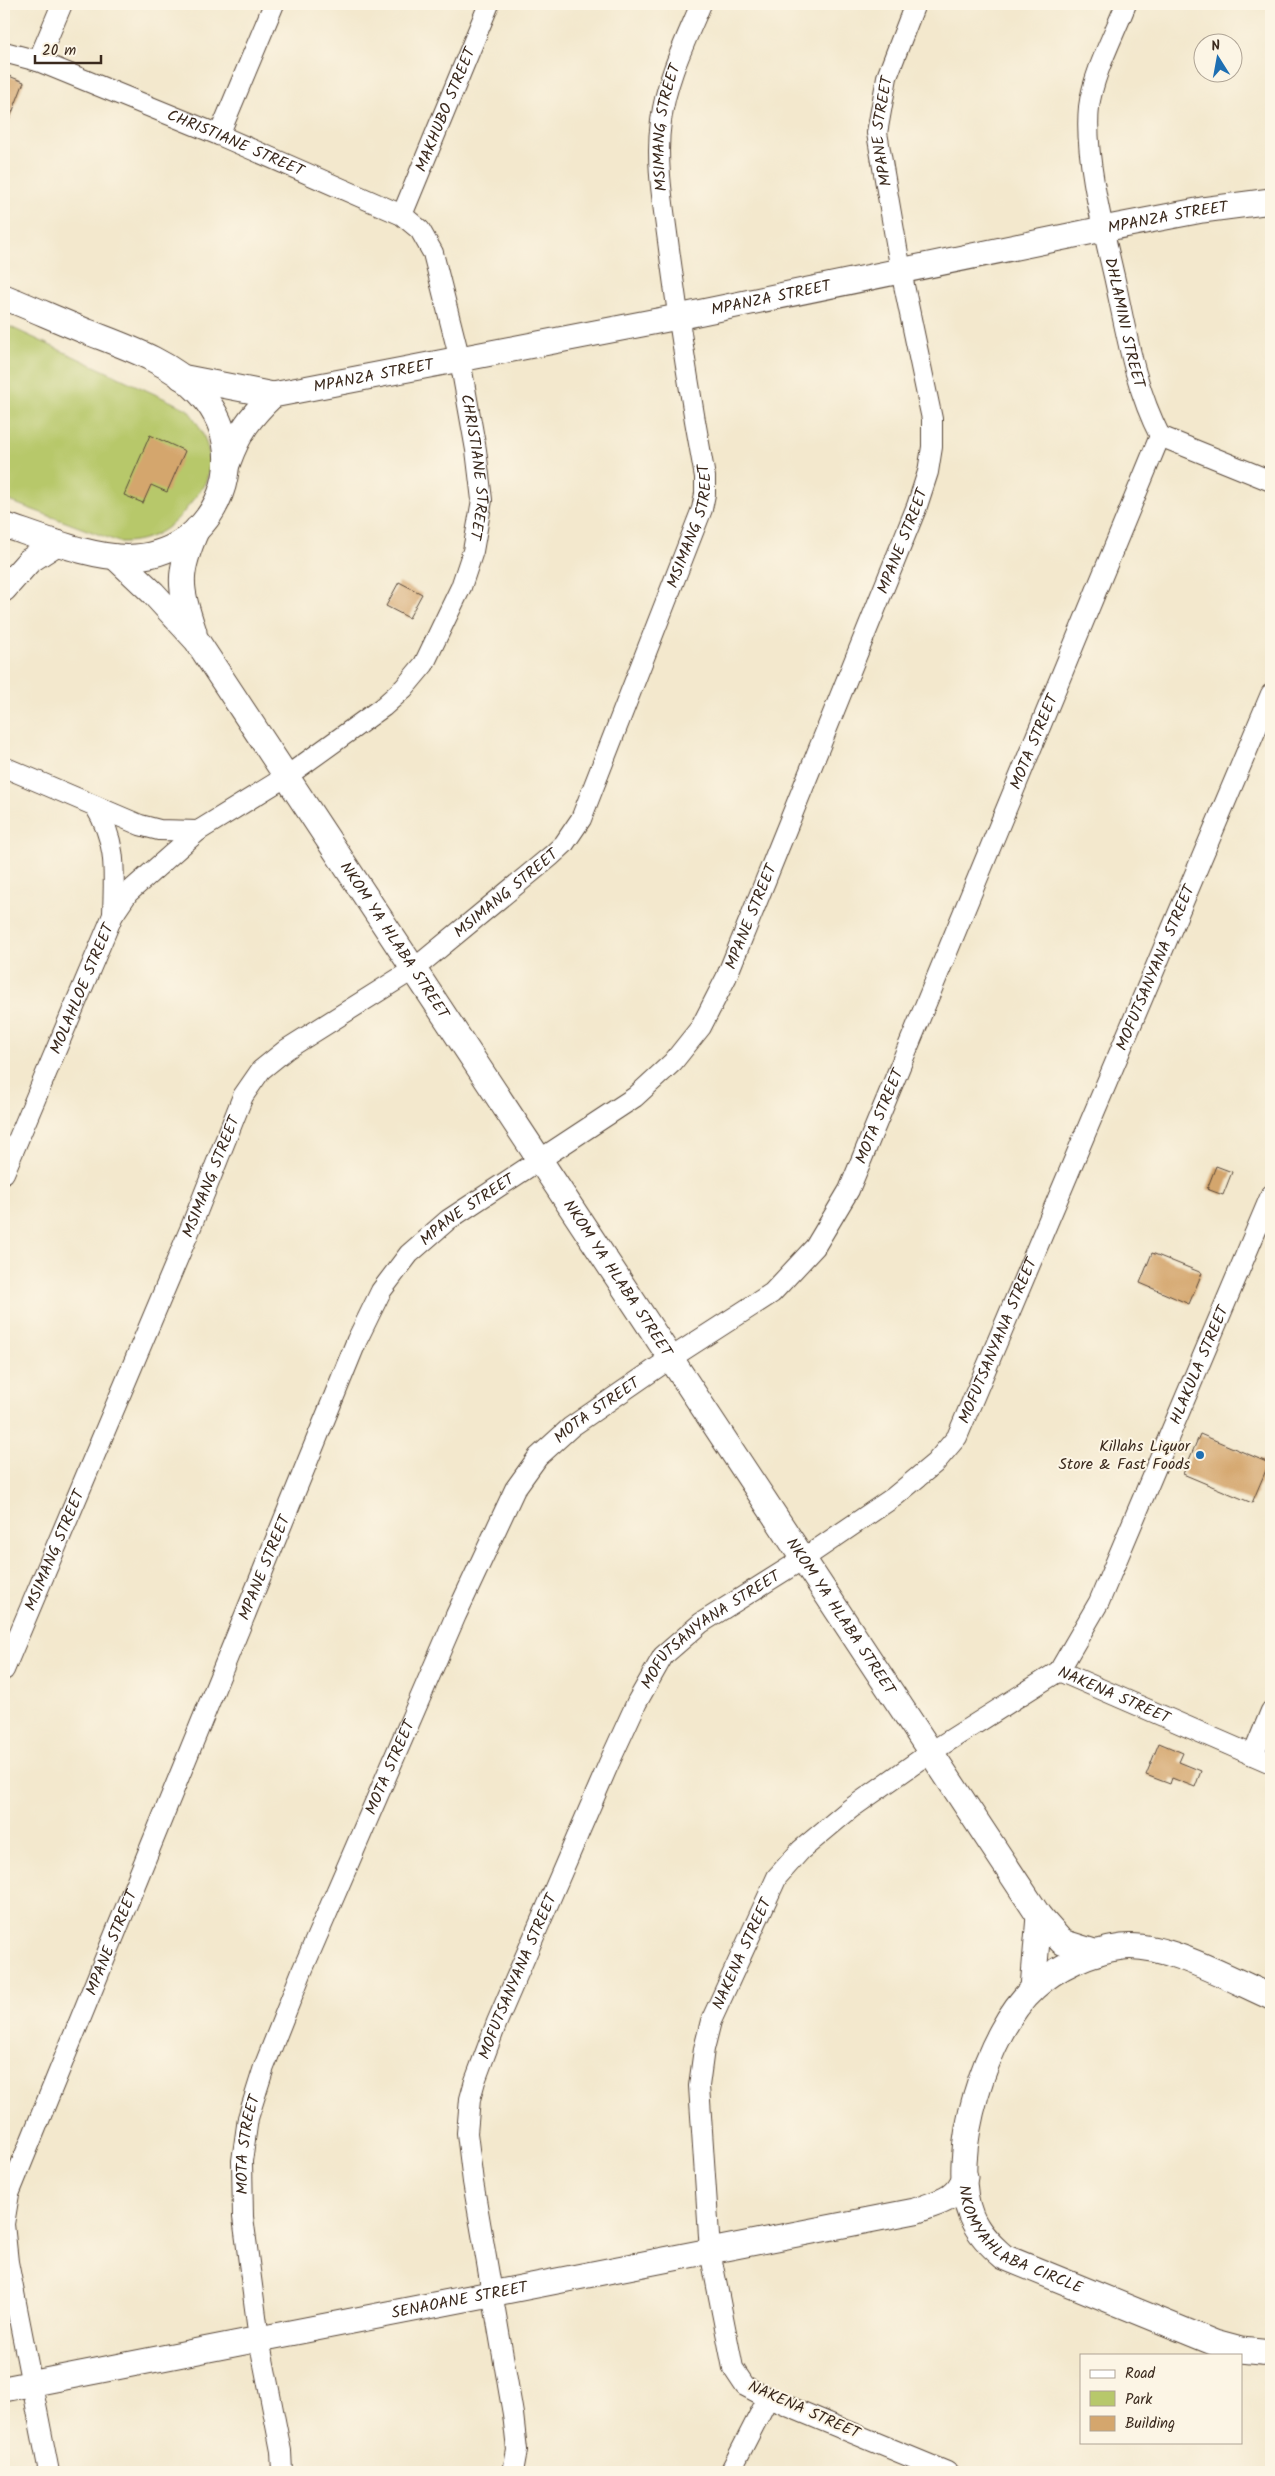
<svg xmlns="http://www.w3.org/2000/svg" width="1275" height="2476" font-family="Kalam,sans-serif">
<rect width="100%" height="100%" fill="#fcf5e5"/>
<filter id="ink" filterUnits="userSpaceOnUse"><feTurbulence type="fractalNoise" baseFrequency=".02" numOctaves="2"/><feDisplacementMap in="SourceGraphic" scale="10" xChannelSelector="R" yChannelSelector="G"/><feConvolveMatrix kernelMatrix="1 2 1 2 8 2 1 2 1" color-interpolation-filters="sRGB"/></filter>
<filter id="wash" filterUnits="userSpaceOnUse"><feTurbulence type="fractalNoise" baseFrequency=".0096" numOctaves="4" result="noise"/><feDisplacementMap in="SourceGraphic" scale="20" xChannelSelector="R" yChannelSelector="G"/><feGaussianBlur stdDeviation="1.12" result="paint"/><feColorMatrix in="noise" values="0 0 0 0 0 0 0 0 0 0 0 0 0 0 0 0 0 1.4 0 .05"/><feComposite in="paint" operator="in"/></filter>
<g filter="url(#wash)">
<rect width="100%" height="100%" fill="#f3e8cd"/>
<path fill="#b7c86b" stroke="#797944" d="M4,324L187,409C203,428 217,458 205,483C201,491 194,498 189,505C172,529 149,543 119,542L4,499Z"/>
<g id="blocks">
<path fill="#d4a66d" d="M4,74L24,82L5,131H4Z
M150,435L185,451L167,492L151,485L143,503L124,495Z
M399,582L422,594L409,618L386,606Z
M1216,1166L1232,1172L1223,1195L1207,1189Z
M1152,1253L1202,1273L1189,1304L1140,1283Z
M1200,1434L1269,1463L1252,1503L1183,1474Z
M1159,1743L1183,1753L1179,1762L1201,1771L1195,1787L1172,1778L1170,1784L1146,1775Z"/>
</g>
</g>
<g filter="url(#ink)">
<use href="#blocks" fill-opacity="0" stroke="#574638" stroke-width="1"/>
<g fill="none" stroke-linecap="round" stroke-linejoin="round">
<g stroke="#574638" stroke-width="22">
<g id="minor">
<path id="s1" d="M1126,4C1114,35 1093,74 1089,107C1084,155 1103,228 1114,276C1126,330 1134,386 1160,436L1271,481"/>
<path id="s2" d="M4,52L38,61L219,135L402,215L420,230L433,253L460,360L476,450L482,500L473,551L461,587L424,664L404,688L383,707L287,776L198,831L159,830L140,825L4,767"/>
<path d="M38,61L62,4"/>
<path d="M219,135L274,4"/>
<path id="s3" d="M402,215L489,4"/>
<path d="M95,806C118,844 114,872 113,915"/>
<path id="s4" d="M4,1173L113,915L128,893L198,831"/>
<path id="s5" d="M4,1670L191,1227L243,1096L261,1070L287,1049L414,969L551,856L564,844L581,819L702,509L705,494V477C691,401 679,325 669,249C664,208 655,163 661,121C666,80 685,42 701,4"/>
<path id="s6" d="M1059,1671L1271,1763"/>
<path d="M1253,1755L1271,1711"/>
<path id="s7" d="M49,2472L8,2262L4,2224L9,2194L357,1340L381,1291L409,1254L448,1220L635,1097L673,1062L701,1027L726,978L917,506L928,472L932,447V419L901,271L877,133L887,77L915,4"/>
<path id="s8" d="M282,2472L281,2451L259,2339L243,2217L242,2161L248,2118L264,2067L302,1971L456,1615L515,1489L538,1457L571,1427L671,1358L772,1293L815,1247L849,1190L1160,436"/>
<path id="s9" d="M513,2472L517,2450L513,2414L473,2182L467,2133L470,2099L475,2081L497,2022L609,1763L637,1702L663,1656L701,1623L803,1559L894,1497L935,1463L957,1437L1271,694"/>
<path d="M730,2472L768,2398"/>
<path id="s10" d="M947,2472L768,2398L745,2386L733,2368L710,2251L699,2086L704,2049L711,2021L777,1877L801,1850L850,1809L931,1752L1059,1671L1099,1602L1271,1195"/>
</g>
</g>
<g stroke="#574638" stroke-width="27">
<g id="tertiary">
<path d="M4,297C32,308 60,321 88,332C126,347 169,361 198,391C257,451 219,550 136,557C98,561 40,537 4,525"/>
<path id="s11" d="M181,377L273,395L678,317L1103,229L1202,210L1271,201"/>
<path d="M228,462C239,432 250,417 273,395"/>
<path id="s12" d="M115,557L153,593L197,641L1039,1916L1062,1942L1097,1953"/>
<path d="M4,589L29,561L57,543"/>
<path d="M194,632C179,586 177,574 197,529"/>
<path d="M1033,1988L1039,1916"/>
<path id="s13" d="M1271,1997C1232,1980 1165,1942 1122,1947C1092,1951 1056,1967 1034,1988C987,2029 947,2157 971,2216C978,2233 990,2245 1004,2257L1215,2343L1241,2350L1271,2353"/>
<path id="s14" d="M4,2389L915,2211C938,2202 956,2201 965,2177"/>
</g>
</g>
<use href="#minor" stroke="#fff" stroke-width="20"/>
<use href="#tertiary" stroke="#fff" stroke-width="25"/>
</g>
</g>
<circle fill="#1f6fb2" stroke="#fcf5e5" stroke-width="2" cx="1200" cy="1455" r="5"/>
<g text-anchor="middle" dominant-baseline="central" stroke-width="4" stroke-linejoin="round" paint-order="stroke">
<g font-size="16" fill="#3b2a1e" stroke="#fcf5e5">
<text stroke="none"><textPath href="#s3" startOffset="114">MAKHUBO STREET</textPath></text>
<text stroke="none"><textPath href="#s5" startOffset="1781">MSIMANG STREET</textPath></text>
<text stroke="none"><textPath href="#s7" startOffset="2624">MPANE STREET</textPath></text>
<text stroke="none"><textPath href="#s2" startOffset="249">CHRISTIANE STREET</textPath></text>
<text stroke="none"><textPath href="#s11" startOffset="1006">MPANZA STREET</textPath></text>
<text stroke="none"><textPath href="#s11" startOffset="601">MPANZA STREET</textPath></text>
<text stroke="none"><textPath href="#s1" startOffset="329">DHLAMINI STREET</textPath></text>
<text stroke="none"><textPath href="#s11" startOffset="196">MPANZA STREET</textPath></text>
<text stroke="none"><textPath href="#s2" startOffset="699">CHRISTIANE STREET</textPath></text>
<text stroke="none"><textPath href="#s5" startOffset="1376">MSIMANG STREET</textPath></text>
<text stroke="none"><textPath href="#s7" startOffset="2204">MPANE STREET</textPath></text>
<text stroke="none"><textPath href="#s8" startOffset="1981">MOTA STREET</textPath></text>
<text stroke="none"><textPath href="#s5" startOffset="956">MSIMANG STREET</textPath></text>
<text stroke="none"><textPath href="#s7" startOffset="1799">MPANE STREET</textPath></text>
<text stroke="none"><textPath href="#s12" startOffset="476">NKOM YA HLABA STREET</textPath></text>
<text stroke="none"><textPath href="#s9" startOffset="1739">MOFUTSANYANA STREET</textPath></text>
<text stroke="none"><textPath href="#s4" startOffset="200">MOLAHLOE STREET</textPath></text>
<text stroke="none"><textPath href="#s8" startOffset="1576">MOTA STREET</textPath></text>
<text stroke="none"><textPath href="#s5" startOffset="535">MSIMANG STREET</textPath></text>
<text stroke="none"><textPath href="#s7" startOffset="1379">MPANE STREET</textPath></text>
<text stroke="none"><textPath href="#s12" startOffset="881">NKOM YA HLABA STREET</textPath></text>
<text stroke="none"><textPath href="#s9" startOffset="1334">MOFUTSANYANA STREET</textPath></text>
<text stroke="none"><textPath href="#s10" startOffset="1438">HLAKULA STREET</textPath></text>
<text stroke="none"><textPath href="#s8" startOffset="1156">MOTA STREET</textPath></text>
<text stroke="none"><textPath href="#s5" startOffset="130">MSIMANG STREET</textPath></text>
<text stroke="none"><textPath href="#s7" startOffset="959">MPANE STREET</textPath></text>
<text stroke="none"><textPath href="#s12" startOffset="1286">NKOM YA HLABA STREET</textPath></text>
<text stroke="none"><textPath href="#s9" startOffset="914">MOFUTSANYANA STREET</textPath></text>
<text stroke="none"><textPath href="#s6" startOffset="60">NAKENA STREET</textPath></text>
<text stroke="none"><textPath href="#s8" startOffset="736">MOTA STREET</textPath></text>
<text stroke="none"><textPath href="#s7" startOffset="554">MPANE STREET</textPath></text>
<text stroke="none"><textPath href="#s10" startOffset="666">NAKENA STREET</textPath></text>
<text stroke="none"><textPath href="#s9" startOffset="509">MOFUTSANYANA STREET</textPath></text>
<text stroke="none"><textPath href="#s8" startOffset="331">MOTA STREET</textPath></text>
<text stroke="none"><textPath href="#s13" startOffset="556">NKOMYAHLABA CIRCLE</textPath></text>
<text stroke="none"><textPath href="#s14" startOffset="464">SENAOANE STREET</textPath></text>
<text transform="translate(804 2410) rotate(24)">NAKENA STREET</text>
</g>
<g font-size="16" fill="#3b2a1e" stroke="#fcf5e5" text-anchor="end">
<text x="1190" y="1446">Killahs Liquor<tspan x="1190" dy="18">Store &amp; Fast Foods</tspan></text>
</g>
</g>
<rect width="1275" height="2476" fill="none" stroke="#fcf5e5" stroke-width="20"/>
<rect x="1080" y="2354" width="162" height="90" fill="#fcf5e5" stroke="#afa495"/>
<rect x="1090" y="2370" width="25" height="8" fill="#ffffff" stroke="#afa495"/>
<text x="1125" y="2378" font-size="15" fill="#3b2a1e">Road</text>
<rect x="1090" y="2391" width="25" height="15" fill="#b7c86b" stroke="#afa495"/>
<text x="1125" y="2404" font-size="15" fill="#3b2a1e">Park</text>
<rect x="1090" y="2416" width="25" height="15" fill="#d4a66d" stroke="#afa495"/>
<text x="1125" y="2428" font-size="15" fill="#3b2a1e">Building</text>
<g transform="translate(1218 58) rotate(349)"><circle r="24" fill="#fcf5e5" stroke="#afa495"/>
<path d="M0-4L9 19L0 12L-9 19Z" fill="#1f6fb2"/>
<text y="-8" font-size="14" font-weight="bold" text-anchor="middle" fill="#3b2a1e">N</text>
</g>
<path d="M35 55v8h66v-8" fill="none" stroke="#3b2a1e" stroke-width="2.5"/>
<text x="42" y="55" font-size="15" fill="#3b2a1e" stroke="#fcf5e5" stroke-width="4" paint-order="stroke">20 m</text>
</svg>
